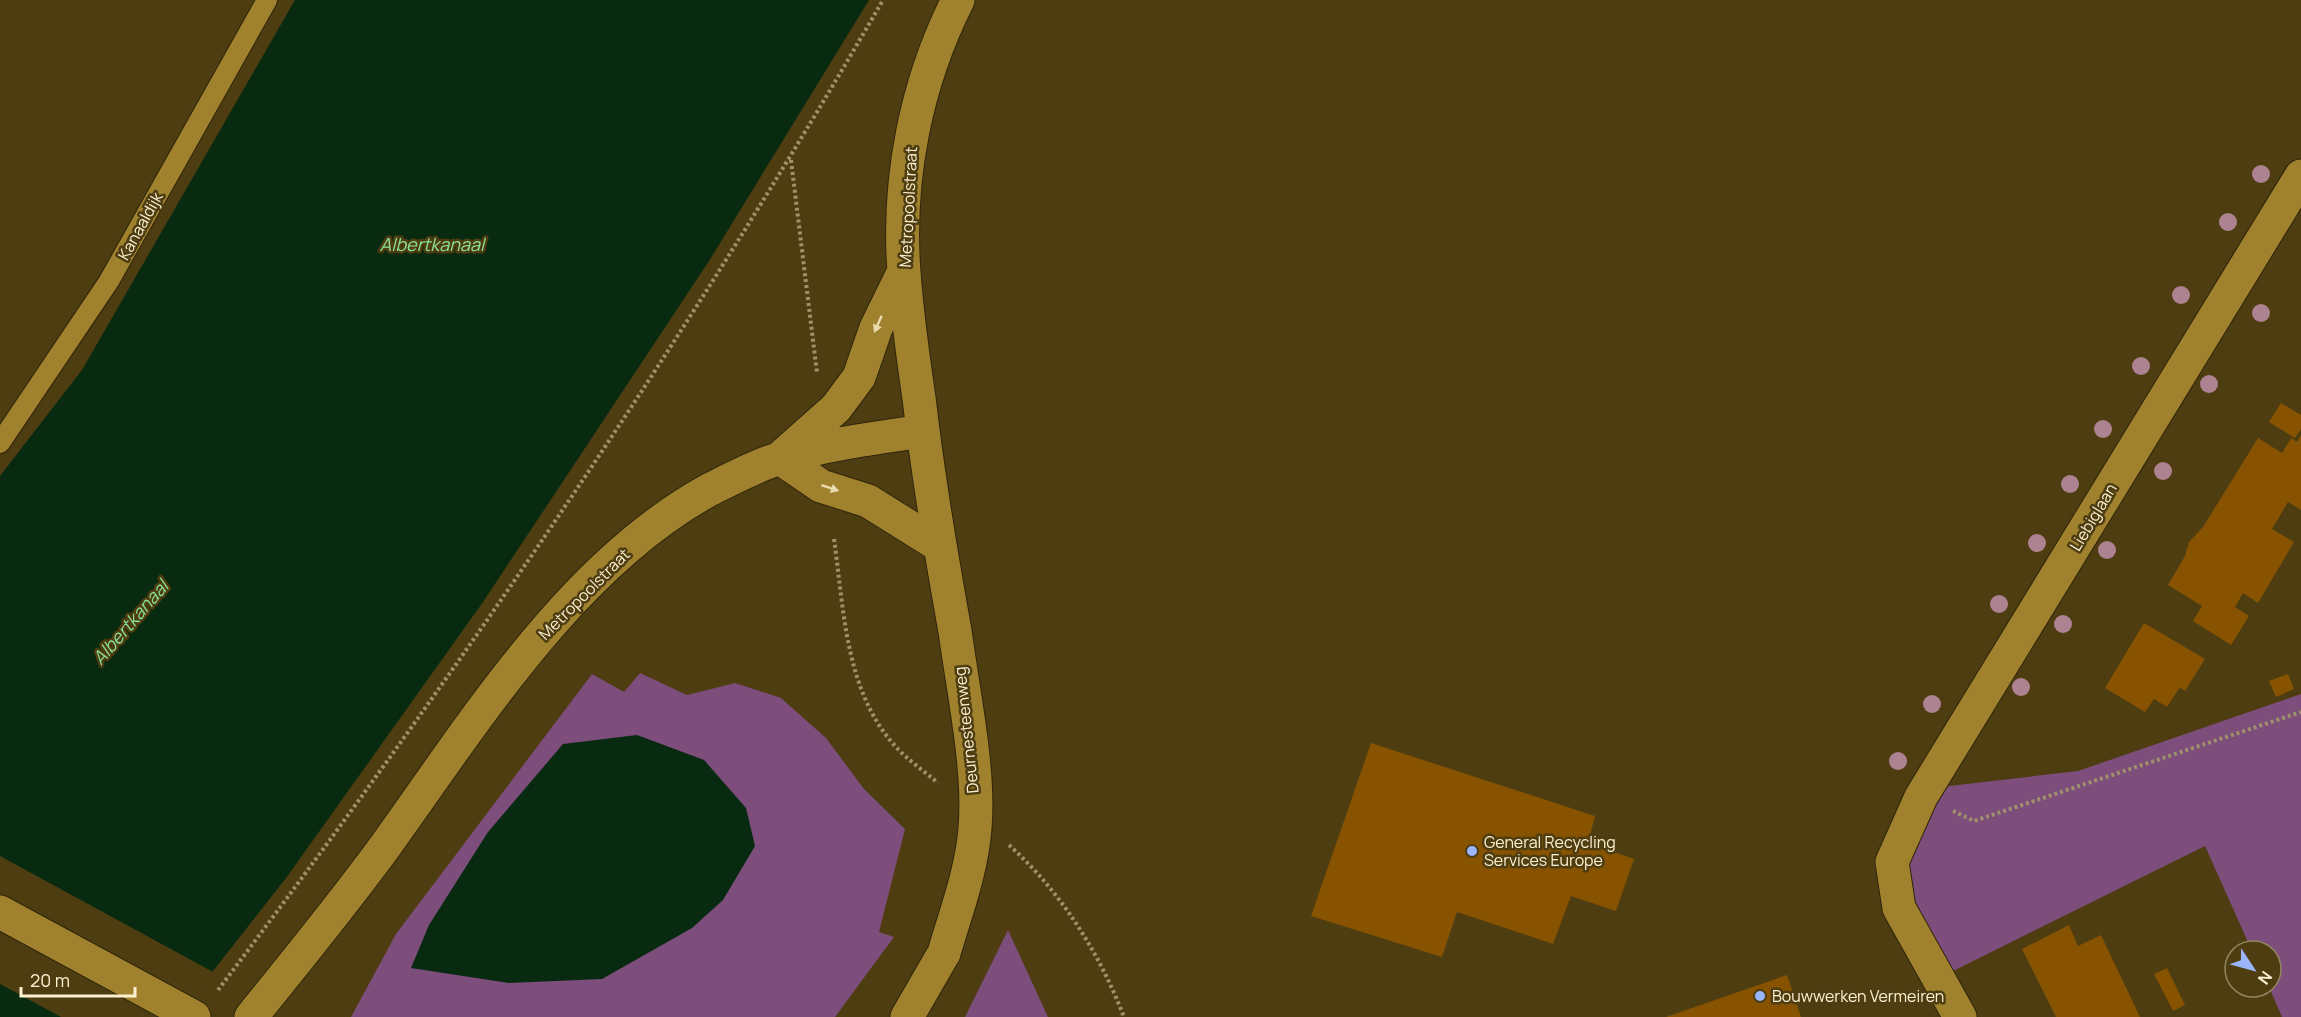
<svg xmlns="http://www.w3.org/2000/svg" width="2301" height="1017" font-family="Manrope,sans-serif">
<rect width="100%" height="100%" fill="#4d3d11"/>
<path fill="#7d4d7b" d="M640,673L687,695L735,683L781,698L826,738L864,789L905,829L879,932L894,937L835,1017H351L396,934L592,674L624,692Z
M2301,694V1017H2282L2269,987H2271V951H2252L2205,846L1945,975L1900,862L1941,787L2078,771Z
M1008,930L1048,1017H965Z"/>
<path fill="#072a10" d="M295,0H869L709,261L483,602L286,878L177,1017H0V476L82,370Z
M637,735L704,760L746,808L755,846L723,900L692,928L602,979L509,983L411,968L429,925L488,832L563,744Z"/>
<path fill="#4d3d11" d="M0,856L215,973L180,1017H61L0,984Z"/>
<path fill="#875300" d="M2281,403L2301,415V429L2295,438L2269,422Z
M2301,435V510L2288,502L2272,529L2294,542L2258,603L2243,593L2235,607L2249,616L2231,645L2193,621L2202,606L2168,585L2185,556L2189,542L2203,527L2258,438L2282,453L2291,438L2297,442Z
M2144,623L2205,659L2185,691L2180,687L2167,707L2154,699L2145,712L2105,688Z
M2288,674L2294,689L2276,697L2269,681Z
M1371,743L1595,816L1588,843L1634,859L1616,911L1571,896L1553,944L1457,912L1442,957L1311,916Z
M2069,925L2078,946L2101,935L2140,1017H2056L2022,949Z
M2167,968L2185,1005L2173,1011L2154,974Z
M1787,975L1801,1017H1666Z"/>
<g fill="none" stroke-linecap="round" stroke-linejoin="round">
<g stroke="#2f250b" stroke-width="22">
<path id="lane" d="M0,443L109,281L267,0"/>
</g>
<g stroke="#2f250b" stroke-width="35">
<path id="street" d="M1960,1017L1899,908L1892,862L1921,797L2301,176"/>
</g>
<g stroke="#2f250b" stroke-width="35">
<path id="secondary" d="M782,456L836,408L859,377L876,328L904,271
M780,458L821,486L868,501L940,546
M955,631C941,554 928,476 919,398C913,357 907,314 904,272C897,179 916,83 958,0
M0,912L194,1017
M251,1017C297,960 343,904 386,845C475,721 572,565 709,490C731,479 757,465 781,458C827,444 876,438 923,431
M907,1017L944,953"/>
</g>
<path stroke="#9f916b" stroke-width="4" stroke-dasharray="3 3" stroke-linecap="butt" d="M791,160L817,373
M834,539C844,609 845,692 896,747C908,760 924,771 938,783
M1953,811L1974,821L2301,712
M1009,845C1061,892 1099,952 1124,1017
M218,990C458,673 684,344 883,0"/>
<use href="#lane" stroke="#a0822e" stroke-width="20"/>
<use href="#street" stroke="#a0822e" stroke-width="33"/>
<use href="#secondary" stroke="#a0822e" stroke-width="33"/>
<g stroke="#2f250b" stroke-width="35" stroke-linecap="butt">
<path id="secondary-bridge" d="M944,953C956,912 972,870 975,828C980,769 963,691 955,631"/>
</g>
<use href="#secondary-bridge" stroke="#a0822e" stroke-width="33"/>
</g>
<g fill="#ae8391">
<circle cx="2261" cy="174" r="9"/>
<circle cx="2228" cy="222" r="9"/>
<circle cx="2181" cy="295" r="9"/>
<circle cx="2261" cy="313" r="9"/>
<circle cx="2141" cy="366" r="9"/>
<circle cx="2209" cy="384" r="9"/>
<circle cx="2103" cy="429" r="9"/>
<circle cx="2163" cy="471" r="9"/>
<circle cx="2070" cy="484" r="9"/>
<circle cx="2037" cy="543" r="9"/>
<circle cx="2107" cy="550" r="9"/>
<circle cx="1999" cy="604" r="9"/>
<circle cx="2063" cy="624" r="9"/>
<circle cx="2021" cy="687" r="9"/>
<circle cx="1932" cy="704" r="9"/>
<circle cx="1898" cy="761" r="9"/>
</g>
<defs><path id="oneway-solid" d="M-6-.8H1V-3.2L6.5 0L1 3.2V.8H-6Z" transform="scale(1.5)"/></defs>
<g fill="#eadab0">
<use href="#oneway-solid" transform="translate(878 324) rotate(114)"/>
<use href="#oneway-solid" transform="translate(830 488) rotate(18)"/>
</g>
<g fill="#9bb5fd" stroke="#4d3d11" stroke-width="2">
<circle cx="1472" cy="851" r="6"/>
<circle cx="1760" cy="996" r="6"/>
</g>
<g text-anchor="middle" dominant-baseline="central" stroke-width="5" stroke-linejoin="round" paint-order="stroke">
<g font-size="16" fill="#fcf0d1" stroke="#4d3d11">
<text transform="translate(908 207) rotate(-87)">Metropoolstraat</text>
<text transform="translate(140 226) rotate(-61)">Kanaaldijk</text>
<text transform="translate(2093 517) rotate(-59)">Liebiglaan</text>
<text transform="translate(584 594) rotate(-45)">Metropoolstraat</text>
<text transform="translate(966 730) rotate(-96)">Deurnesteenweg</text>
</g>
<g font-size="16" fill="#fcf0d1" stroke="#4d3d11" text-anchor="start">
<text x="1484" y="842">General Recycling<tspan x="1484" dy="18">Services Europe</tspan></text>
<text x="1772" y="996">Bouwwerken Vermeiren</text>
</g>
<g font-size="18" font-style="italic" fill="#8ae39b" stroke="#4d3d11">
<text x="432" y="244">Albertkanaal</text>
<text transform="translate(130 622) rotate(-49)">Albertkanaal</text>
</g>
</g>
<g transform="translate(2253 969) rotate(126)"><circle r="28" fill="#4d3d11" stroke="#93855e" stroke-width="1.5"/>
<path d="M0-4.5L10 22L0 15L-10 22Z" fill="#9bb5fd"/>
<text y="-9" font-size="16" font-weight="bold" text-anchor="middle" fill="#fcf0d1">N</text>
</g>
<path d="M21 987v9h114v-9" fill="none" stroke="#fcf0d1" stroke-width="3"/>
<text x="30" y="987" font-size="18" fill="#fcf0d1" stroke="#4d3d11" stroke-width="4.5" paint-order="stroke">20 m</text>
</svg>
